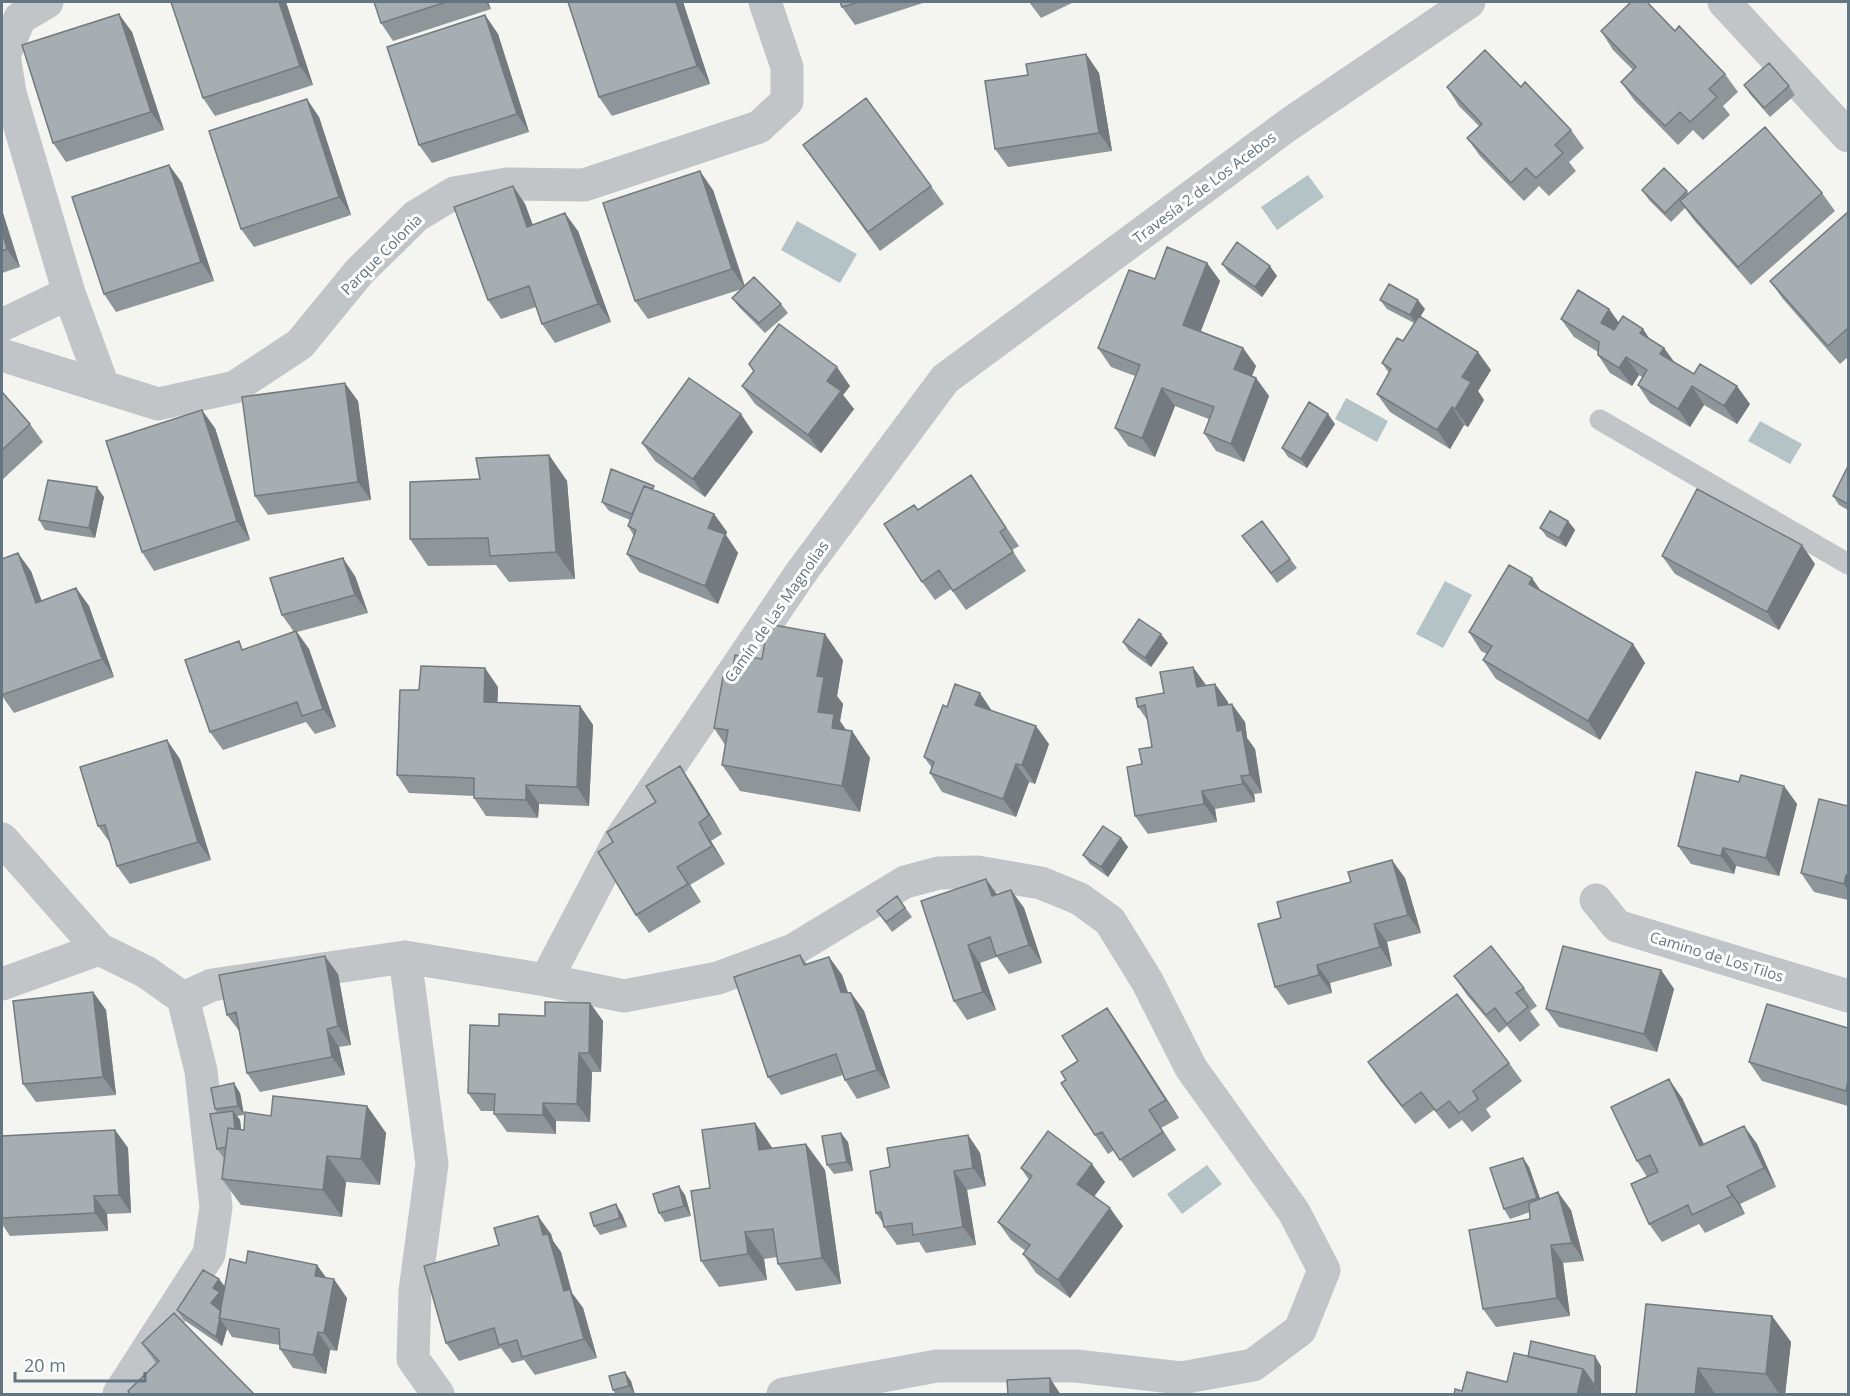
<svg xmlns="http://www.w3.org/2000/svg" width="1850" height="1396" font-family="'Open Sans',sans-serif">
<rect width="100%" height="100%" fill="#f4f4f0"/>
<path fill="#b4c3c5" d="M1308,175L1324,197L1277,230L1261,207Z
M797,221L857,254L840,283L781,250Z
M1346,398L1388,421L1377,442L1335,419Z
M1760,421L1802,444L1790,464L1748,441Z
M1445,581L1472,595L1443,648L1416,634Z
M1207,1165L1222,1184L1182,1214L1167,1194Z"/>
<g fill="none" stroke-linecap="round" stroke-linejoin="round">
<path stroke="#c1c5c8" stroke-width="21" d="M1600,420L1848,564"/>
<path stroke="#c1c5c8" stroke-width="33" d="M1724,2L1848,136
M69,293L103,386
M2,325L69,293L10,93L4,55L20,18L47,2
M2,355L158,404L235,387L300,344L359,272L416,216L454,193L507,184L584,185L759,127L787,101V67L765,2
M2,839L99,949
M1596,900L1617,926L1848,996
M405,957L432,1164L415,1291L413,1359L438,1394
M546,980L624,996L718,978L793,950L905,882L939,873L977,872L1041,883L1080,899L1110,921L1147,981L1191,1068L1294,1212L1324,1270L1300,1330L1253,1365L1181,1378L1076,1366H937L783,1394
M2,984L99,949L146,972L183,998L212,985L405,957L546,980L619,841L800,574L945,379L1288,125L1469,2
M119,1394L209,1254L216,1207L201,1071L183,998"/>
</g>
<path fill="#8f9699" d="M286,2L313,85L215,116L203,98Z
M374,2H488L491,9L393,41L381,23Z
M568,2H683L710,84L612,116L599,97Z
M840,2H926L855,25L842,7Z
M1029,2H1074L1041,18Z
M485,15L498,34L529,132L432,163L419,145Z
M1601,31H1675L1725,74L1738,92L1723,106L1730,115L1703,140L1693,130L1678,145L1634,100L1621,82L1633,70L1613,50Z
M132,32L164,130L66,162L53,143Z
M1086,54L1099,73L1112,151L1008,167L995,149L1028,75Z
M1744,85L1789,86L1795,95L1770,117L1750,94Z
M1447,87H1521L1571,130L1584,148L1569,162L1576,171L1549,196L1539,186L1524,201L1480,156L1467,138L1479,126L1459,106Z
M319,117L351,215L254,247L241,229Z
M803,145L931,186L944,204L880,251Z
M169,165L182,183L214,281L116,312L104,294Z
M513,186L525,204L533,225L578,231L611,322L555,343L542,324L536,307L501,319L488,300Z
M713,190L745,286L781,304L788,313L765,333L739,307L732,298L742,289L648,319L635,301Z
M1642,190L1687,191L1688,193H1822L1835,211L1751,285L1693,219L1685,208L1671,222L1649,200Z
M2,210L20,267L2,273Z
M1848,212V357L1840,364L1783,299L1770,281Z
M1207,263L1220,281L1201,331L1243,348L1256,366L1252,376L1256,378L1269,396L1244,462L1216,451L1204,433L1209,419L1175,406L1155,457L1128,446L1115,428L1135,376L1111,367L1098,348L1155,279Z
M1222,264L1277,276L1262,297L1229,273Z
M1380,300L1425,309L1420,317L1491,370L1478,391L1484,400L1468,427L1464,425L1450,449L1390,412L1377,394L1389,373L1382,363L1403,341L1414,323L1387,309Z
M1609,309L1619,323L1643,329L1650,340L1664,348L1675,363L1694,374L1750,404L1737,424L1704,405L1690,427L1650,403L1638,385L1642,377L1639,375L1632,386L1610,373L1598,355V352L1574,337L1561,319Z
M742,386H850L843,395L854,409L821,453L755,404Z
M2,392L30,424L43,442L2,480Z
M358,401L371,500L268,515L255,496Z
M1335,424L1307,468L1288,457L1282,448Z
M215,428L250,540L154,571L142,552Z
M753,432L705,497L655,461L642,443Z
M549,455L567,481L575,579L509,582L496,565L428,566L410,539L480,479Z
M1848,466V510L1839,505L1833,496Z
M971,475L1019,546L1012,550L1026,571L966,610L951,589L935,600L922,582L918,510Z
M657,491L714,514L727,532L726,535L738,553L718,604L639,572L627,554L634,536L628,526L630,520L609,511L602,502Z
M104,497L95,538L45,530L39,520Z
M1262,521L1297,568L1277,583L1242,536Z
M1568,521L1575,530L1566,547L1547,537L1540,528Z
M1662,556L1815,564L1779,630L1675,574Z
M2,559L31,571L41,601L76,588L89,606L114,677L14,713L2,696Z
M355,576L368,613L297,632L309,649L336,727L315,734L306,722L223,750L210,732L245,649L294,632L282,615Z
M1541,591L1633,644L1645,663L1600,740L1496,679L1483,660L1487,654L1481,651L1469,632Z
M1123,642L1168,643L1151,667L1129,651Z
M762,659L843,660L837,696L843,704L840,721L846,730L852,731L870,758L860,812L740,791L722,765L725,745L714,728L731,679Z
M1215,684L1228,702V705L1245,722L1247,738L1255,749L1262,793L1254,794L1255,802L1215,809L1217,822L1148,834L1135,816L1142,764L1152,747L1148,721L1138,707L1206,685Z
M498,687L497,703L580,706L593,725L589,806L539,804L538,818L486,816L474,798V796L409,793L397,775L419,690Z
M947,707L992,711L1049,744L1035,784L1029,782L1016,817L942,792L930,773L932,768L924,757Z
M180,759L211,860L130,884L117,866L111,844L98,826Z
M1739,782L1784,786L1797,804L1779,876L1736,866L1734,874L1691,864L1678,846Z
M692,784L722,834L711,841L725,864L690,885L701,902L649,933L636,915L613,842Z
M1848,806V900L1814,892L1801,873Z
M1121,838L1128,847L1108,877L1090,864L1083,855Z
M1405,878L1421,933L1387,942L1392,966L1330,983L1332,993L1288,1005L1275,987L1281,918Z
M986,879L997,894L1011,890L1024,908L1042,963L1009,974L997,957L980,963L996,1010L967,1020L954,1001L921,901Z
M897,896L912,917L892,932L877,911Z
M800,955L807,964L829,957L842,975L848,993H851L864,1011L890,1088L857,1099L845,1080L843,1075L781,1095L768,1077Z
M1661,970L1674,989L1657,1052L1559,1027L1546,1009Z
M338,974L351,1045L339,1047L345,1075L260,1092L247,1073L240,1032L227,1015Z
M1454,976L1524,988L1537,1006L1530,1011L1540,1025L1520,1042L1507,1026L1499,1033L1467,995Z
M93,992L106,1010L116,1095L36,1102L23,1084Z
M590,1003L603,1021L601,1072H592L590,1122L556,1121V1134L507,1132L494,1114L495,1111H481L468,1093L499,1026L545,1016Z
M1107,1008L1179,1118L1161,1128L1176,1150L1133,1178L1114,1150L1108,1154L1095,1135L1066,1080L1078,1061Z
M1848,1028V1106L1762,1081L1749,1062Z
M1368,1062L1509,1063L1522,1081L1486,1109L1491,1117L1472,1132L1462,1120L1449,1129L1434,1110L1415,1124L1380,1080Z
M240,1093L244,1115L237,1116L240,1120L241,1129L244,1130L271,1116L367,1106L386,1133L380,1185L346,1182L342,1217L241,1205L222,1179L225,1158H224L217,1149V1113L215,1109Z
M1682,1098L1704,1144L1744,1126L1757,1144L1776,1187L1740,1204L1745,1214L1705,1233L1699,1224L1662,1242L1649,1224L1647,1177L1637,1161Z
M755,1123L773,1149L806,1144L825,1170L841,1284L796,1291L778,1264L777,1257L764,1259L767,1280L719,1287L701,1261L710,1188Z
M115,1130L128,1148L131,1213L107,1214L108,1231L10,1236L2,1224V1136Z
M968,1135L980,1153L986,1186L967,1190L976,1245L926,1253L919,1242L897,1245L884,1227L883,1223L876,1213Z
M848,1142L853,1171L834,1174L827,1165Z
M1523,1158L1529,1167L1540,1199L1571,1210L1584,1261L1563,1263L1570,1316L1496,1327L1483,1309L1530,1219V1212L1510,1219L1504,1209Z
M1021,1168L1105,1182L1094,1196L1123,1226L1070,1298L1036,1273L1023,1254L1026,1251L1011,1240L998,1222L1029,1180Z
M685,1195L691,1216L665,1222L659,1213Z
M622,1214L627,1227L600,1235L594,1226Z
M551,1234L553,1241L561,1252L572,1293L583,1308L597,1358L535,1375L524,1360L512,1363L501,1348L459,1361L446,1343Z
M246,1263L317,1265L326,1278L347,1298L337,1351L330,1350L326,1374L293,1368L280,1349V1345L232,1337L227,1329L222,1346L184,1320L177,1310L225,1287Z
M1772,1316L1791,1342L1785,1395H1636Z
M142,1343L255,1395H130L128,1391L156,1363Z
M631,1381L635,1395H616L613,1390Z"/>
<path fill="#747a7d" d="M279,2H286L313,85L300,66Z
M485,2H488L491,9Z
M676,2H683L710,84L697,66Z
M119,14L132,32L164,130L151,112Z
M485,15L498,34L529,132L517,114Z
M1086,54L1099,73L1112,151L1099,133Z
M307,99L319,117L351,215L339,197Z
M169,165L182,183L214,281L201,262Z
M700,171L713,190L745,288L732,269Z
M513,186L525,204L540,245L527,227Z
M2,210L20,267L7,249L2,231Z
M565,213L578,231L611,322L598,304Z
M1207,263L1220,281L1196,343L1183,325Z
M1270,266L1277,276L1262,297L1255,287Z
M1418,300L1425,309L1416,324L1410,315Z
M1609,309L1622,327L1614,341L1601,323Z
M1643,329L1655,347L1640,333Z
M1243,348L1256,366L1247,387L1234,369Z
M1664,348L1677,366L1660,354Z
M1478,352L1491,370L1478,391L1484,400L1468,427L1455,409L1462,377Z
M1626,357L1639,375L1632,386L1619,368Z
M837,367L850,386L843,395L854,409L821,453L808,435L827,381Z
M1256,378L1269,396L1244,462L1231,444Z
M345,383L358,401L371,500L358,482Z
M1692,386L1704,405L1690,427L1678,409Z
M1737,386L1750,404L1737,424L1724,406Z
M1162,388L1175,406L1155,457L1142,438Z
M1452,407L1464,425L1450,449L1437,430Z
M202,410L215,428L250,540L237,521Z
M741,414L753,432L705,497L693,479Z
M1328,414L1335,424L1307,468L1301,459Z
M549,455L567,481L575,579L556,552Z
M97,487L104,497L95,538L89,528Z
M714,514L727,532L726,535L738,553L718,604L705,586L708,528Z
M1568,521L1575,530L1566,547L1559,538Z
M1802,545L1815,564L1779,630L1767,612Z
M18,553L31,571L49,621L36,603Z
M343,558L355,576L368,613L355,595Z
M1532,578L1545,597L1529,584Z
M76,588L89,606L114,677L102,659Z
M296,631L309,649L336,727L323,709Z
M825,634L843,660L837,696L843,704L840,721L851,737L852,731L870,758L860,812L842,786L818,712L817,676Z
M1161,634L1168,643L1151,667L1145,658Z
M1633,644L1645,663L1600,740L1588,721Z
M1193,667L1206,685L1197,687Z
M485,668L498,687L497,720L484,702Z
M1215,684L1228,702L1231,724L1218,706Z
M980,693L992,711L975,705Z
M1232,704L1245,722L1247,738L1255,749L1262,793L1250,775L1237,731Z
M580,706L593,725L589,806L577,787Z
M1036,726L1049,744L1035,784L1022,765Z
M167,740L180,759L211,860L198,842Z
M1016,764L1029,782L1016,817L1003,799Z
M680,766L692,784L722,834L709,815Z
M1241,776L1254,794L1255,802L1243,784Z
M526,785L539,804L538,818L526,800Z
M1784,786L1797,804L1779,876L1766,858Z
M1202,791L1215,809L1217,822L1204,804Z
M699,823L711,841L725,864L712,846Z
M1121,838L1128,847L1108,877L1101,867Z
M1723,848L1736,866L1734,874L1721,856Z
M1392,860L1405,878L1421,933L1408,915Z
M677,867L690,885L701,902L688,884Z
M1846,875L1848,879V890L1844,884Z
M986,879L999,898L992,896Z
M1011,890L1024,908L1042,963L1029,945Z
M1374,924L1387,942L1392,966L1380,947Z
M968,945L980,963L996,1010L983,992Z
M325,956L338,974L351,1045L338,1026Z
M829,957L842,975L854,1010L841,992Z
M1317,965L1330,983L1332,993L1319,975Z
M1661,970L1674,989L1657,1052L1644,1034Z
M93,992L106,1010L116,1095L103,1077Z
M851,993L864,1011L890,1088L877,1070Z
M590,1003L603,1021L601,1072L589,1053Z
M1107,1008L1120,1026L1179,1118L1166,1100Z
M327,1029L339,1047L345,1075L332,1057Z
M579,1053L592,1072L590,1122L577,1104Z
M1669,1079L1682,1098L1713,1164L1700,1146Z
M1848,1081V1095L1846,1091Z
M234,1083L240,1093L244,1115L238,1106Z
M543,1103L556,1121V1134L543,1115Z
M367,1106L386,1133L380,1185L361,1159Z
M1149,1110L1161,1128L1176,1150L1163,1132Z
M233,1111L240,1120L244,1154L237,1144Z
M755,1123L773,1149L759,1150Z
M1744,1126L1757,1144L1776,1187L1764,1168Z
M115,1130L128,1148L131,1213L119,1195Z
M841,1133L848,1142L853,1171L847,1162Z
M968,1135L980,1153L986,1186L973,1168Z
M806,1144L825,1170L841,1284L822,1258Z
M327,1156L346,1182L342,1217L323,1190Z
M1523,1158L1529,1167L1543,1207L1537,1198Z
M1092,1164L1105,1182L1090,1202L1077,1184Z
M954,1171L967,1190L976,1245L963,1227Z
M679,1186L685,1195L691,1216L684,1206Z
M1727,1186L1740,1204L1745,1214L1732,1196Z
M1558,1192L1571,1210L1584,1261L1572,1243Z
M94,1196L107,1214L108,1231L95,1213Z
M616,1204L622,1214L627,1227L620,1218Z
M1110,1208L1123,1226L1070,1298L1058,1280Z
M538,1216L551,1234L553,1241L561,1252L572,1293L583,1308L597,1358L584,1339L543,1235Z
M745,1232L764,1259L767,1280L748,1254Z
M1551,1245L1563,1263L1570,1316L1557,1298Z
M317,1265L330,1283L315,1276Z
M219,1279L226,1288L222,1295L226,1301L217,1313L211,1303L213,1288Z
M334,1279L347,1298L337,1351L324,1333Z
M1772,1316L1791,1342L1785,1395H1780L1766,1374Z
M220,1319L227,1329L222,1346L216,1337Z
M318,1332L330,1350L326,1374L313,1355Z
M1595,1356L1601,1366V1395L1595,1386Z
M1698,1368L1716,1395H1695Z
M1583,1369L1601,1395H1577Z
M625,1372L631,1381L635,1395L629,1386Z
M1050,1378L1061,1395H1050Z"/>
<path fill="#a6aeb2" stroke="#747a7d" stroke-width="1.5" d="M171,2H279L300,66L203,98Z
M374,2H446L381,23Z
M568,2H676L697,66L599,97Z
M840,2H859L842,7Z
M1631,2H1647L1675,31L1679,26L1725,74L1709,89L1717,97L1690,122L1680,112L1665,126L1621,82L1636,67L1601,31Z
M119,14L151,112L53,143L22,45Z
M485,15L517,114L419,145L387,47Z
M1485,50L1521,87L1525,82L1571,130L1555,145L1563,153L1536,178L1526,168L1511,183L1467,138L1482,124L1447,87Z
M1086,54L1099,133L995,149L985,81L1028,75L1026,64Z
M1769,63L1789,86L1764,108L1744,85Z
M866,98L931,186L868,232L803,145Z
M307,99L339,197L241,229L209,131Z
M1765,127L1822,193L1738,267L1680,201Z
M169,165L201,262L104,294L72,197Z
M1664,168L1687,191L1665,213L1642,190Z
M700,171L732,269L635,301L603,203Z
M513,186L527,227L565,213L598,304L542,324L529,286L488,300L454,207Z
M1848,212V328L1828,346L1770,281Z
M2,231L7,249L2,251Z
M1237,242L1270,266L1255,287L1222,264Z
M1167,247L1207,263L1183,325L1243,348L1234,369L1256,378L1231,444L1204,433L1214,407L1162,388L1142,438L1115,428L1140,365L1098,348L1129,270L1155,279Z
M754,277L781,304L759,323L732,298Z
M1389,284L1418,300L1410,315L1380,300Z
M1578,290L1609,309L1601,323L1614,330L1623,316L1643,329L1640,333L1664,348L1660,354L1694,374L1700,364L1737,386L1724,406L1692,386L1678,409L1638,385L1647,370L1626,357L1619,368L1598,355L1599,342L1561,319Z
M1419,316L1478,352L1462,377L1471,382L1455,409L1452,407L1437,430L1377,394L1391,369L1382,363L1397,338L1403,341Z
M779,324L837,367L827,381L841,391L808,435L742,386L754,371L749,364Z
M689,378L741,414L693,479L642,443Z
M345,383L358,482L255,496L242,397Z
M2,392L30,424L2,450Z
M1309,402L1328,414L1301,459L1282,448Z
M202,410L237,521L142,552L106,441Z
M549,455L556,552L490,556L488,538L410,539V482L480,479L476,458Z
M1848,466V504L1833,496Z
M611,469L654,486L653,489L644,486L632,514L602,502Z
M971,475L1006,528L1000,532L1013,552L953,591L939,570L922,582L884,524L914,505L918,510Z
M48,480L97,487L89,528L39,520Z
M644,486L714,514L708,528L725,534L705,586L627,554L636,530L628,526Z
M1697,489L1802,545L1767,612L1662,556Z
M1550,511L1568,521L1559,538L1540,528Z
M1262,521L1290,559L1271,573L1242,536Z
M18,553L36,603L76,588L102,659L2,695V559Z
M343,558L355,595L282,615L270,578Z
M1509,565L1532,578L1529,584L1633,644L1588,721L1483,660L1492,646L1469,632Z
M1139,619L1161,634L1145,658L1123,642Z
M768,624L825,634L817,676L824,677L818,712L834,714L832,728L852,731L842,786L722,765L728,730L714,728L723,677L731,679L735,655L762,659Z
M296,631L323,709L302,716L297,702L210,732L185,660L239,641L242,650Z
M421,666L485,668L484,702L580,706L577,787L526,785V800L474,798V778L397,775L400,690H419Z
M1193,667L1197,687L1215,684L1218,706L1232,704L1237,731L1242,730L1250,775L1241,776L1243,784L1202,791L1204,804L1135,816L1127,767L1142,764L1139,749L1152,747L1145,705L1138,707L1136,698L1164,693L1160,672Z
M955,684L980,693L975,705L1036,726L1022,765L1016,764L1003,799L930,773L934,762L924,757L943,705L947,707Z
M167,740L198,842L117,866L105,825L98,826L80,767Z
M680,766L709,815L699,823L712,846L677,867L688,884L636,915L598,852L613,842L607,832L656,802L646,786Z
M1696,772L1739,782L1741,775L1784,786L1766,858L1723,848L1721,856L1678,846Z
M1819,799L1848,806V876L1846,875L1844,884L1801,873Z
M1103,826L1121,838L1101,867L1083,855Z
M1392,860L1408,915L1374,924L1380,947L1317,965L1319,975L1275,987L1258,924L1281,918L1277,902L1351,882L1348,872Z
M986,879L992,896L1011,890L1029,945L996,956L990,937L968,945L983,992L954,1001L921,901Z
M897,896L905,908L886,922L877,911Z
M1491,946L1524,988L1516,993L1528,1007L1507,1024L1495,1008L1486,1015L1454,976Z
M1563,946L1661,970L1644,1034L1546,1009Z
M800,955L804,965L829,957L841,992L851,993L877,1070L845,1080L836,1054L768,1077L734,977Z
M325,956L338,1026L327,1029L332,1057L247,1073L236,1012L227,1015L219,975Z
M93,992L103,1077L23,1084L13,1001Z
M1457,994L1509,1063L1473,1091L1478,1099L1459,1113L1449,1101L1436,1111L1421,1092L1402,1106L1368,1062Z
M545,1002L590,1003L589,1053H579L577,1104L543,1103V1115L494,1114L495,1094L468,1093L470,1025L499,1026V1014L545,1016Z
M1767,1004L1848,1028V1081L1846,1091L1749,1062Z
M1107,1008L1166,1100L1149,1110L1163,1132L1120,1160L1102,1132L1095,1135L1061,1083L1066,1080L1061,1072L1078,1061L1062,1036Z
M1669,1079L1700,1146L1744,1126L1764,1168L1727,1186L1732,1196L1692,1215L1688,1205L1649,1224L1631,1184L1658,1172L1650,1155L1637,1161L1611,1107Z
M234,1083L238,1106L215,1109L211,1088Z
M273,1096L367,1106L361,1159L327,1156L323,1190L222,1179L228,1128L244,1130L245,1112L271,1116Z
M233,1111L235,1129L228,1128L226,1147L217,1149L210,1114Z
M755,1123L759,1150L806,1144L822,1258L778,1264L773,1229L745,1232L748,1254L701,1261L691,1191L710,1188L702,1130Z
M115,1130L119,1195L94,1196L95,1213L2,1218V1136Z
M1048,1131L1092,1164L1077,1184L1110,1208L1058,1280L1023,1254L1030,1245L998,1222L1032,1176L1021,1168Z
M841,1133L847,1162L827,1165L822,1136Z
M968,1135L973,1168L954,1171L963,1227L913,1235L912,1223L884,1227L881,1212L876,1213L870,1171L890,1167L887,1148Z
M1523,1158L1537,1198L1504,1209L1490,1168Z
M679,1186L684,1206L659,1213L653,1194Z
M1558,1192L1572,1243L1551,1245L1557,1298L1483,1309L1469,1230L1530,1219L1529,1203Z
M616,1204L620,1218L594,1226L590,1213Z
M538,1216L543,1235L548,1234L564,1291L570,1289L584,1339L522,1357L517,1340L499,1345L494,1328L446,1343L424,1266L499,1245L494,1228Z
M248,1251L317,1265L315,1276L334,1279L324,1333L318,1332L313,1355L280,1349L279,1329L219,1318L230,1259L246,1263Z
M203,1270L219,1279L213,1288L220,1292L211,1303L221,1311L219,1318H220L216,1337L177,1310Z
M1646,1304L1772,1316L1766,1374L1698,1368L1695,1395H1636Z
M174,1313L255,1395H131L128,1391L159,1361L142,1343Z
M1531,1341L1595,1356V1386L1583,1369L1528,1357Z
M1514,1353L1583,1369L1577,1395H1454L1455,1389L1462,1391L1467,1372L1507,1382Z
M625,1372L629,1386L613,1390L609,1376Z
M1050,1378V1395H1008L1007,1380Z"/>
<g text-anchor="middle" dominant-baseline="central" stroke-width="6" stroke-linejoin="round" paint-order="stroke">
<g font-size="15" fill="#637580" stroke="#fff">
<text transform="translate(1204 187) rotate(-37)">Travesía 2 de Los Acebos</text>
<text transform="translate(381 254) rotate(-45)">Parque Colonia</text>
<text transform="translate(776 611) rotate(-55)">Camín de Las Magnolias</text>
<text transform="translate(1717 956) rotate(17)">Camino de Los Tilos</text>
</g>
</g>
<rect width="1850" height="1396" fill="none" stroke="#637580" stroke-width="6"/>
<path d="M15 1372v9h130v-9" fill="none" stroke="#637580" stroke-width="3"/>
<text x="24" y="1372" font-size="18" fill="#637580" stroke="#ffffff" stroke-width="4.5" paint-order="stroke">20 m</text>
</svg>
